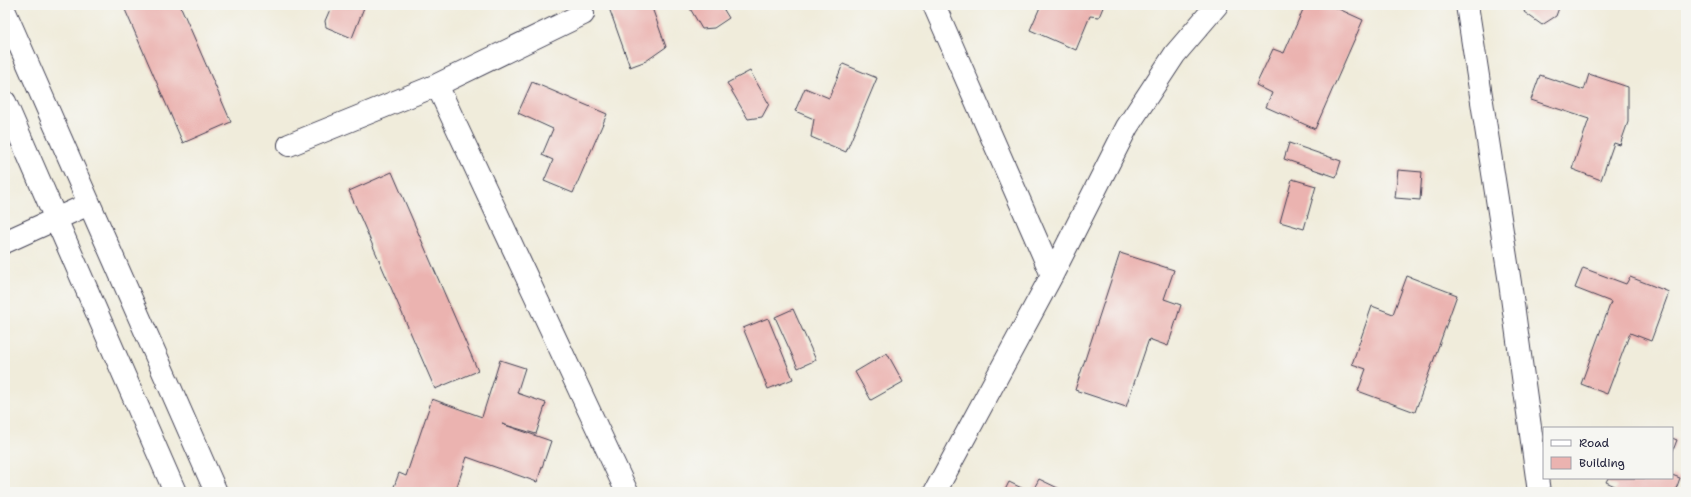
<svg xmlns="http://www.w3.org/2000/svg" width="1691" height="497" font-family="'Shantell Sans',sans-serif">
<rect width="100%" height="100%" fill="#f6f6f2"/>
<filter id="ink" filterUnits="userSpaceOnUse"><feTurbulence type="fractalNoise" baseFrequency=".025" numOctaves="2"/><feDisplacementMap in="SourceGraphic" scale="8" xChannelSelector="R" yChannelSelector="G"/><feConvolveMatrix kernelMatrix="1 2 1 2 8 2 1 2 1" color-interpolation-filters="sRGB"/></filter>
<filter id="wash" filterUnits="userSpaceOnUse"><feTurbulence type="fractalNoise" baseFrequency=".012" numOctaves="4" result="noise"/><feDisplacementMap in="SourceGraphic" scale="16" xChannelSelector="R" yChannelSelector="G"/><feGaussianBlur stdDeviation="0.9" result="paint"/><feColorMatrix in="noise" values="0 0 0 0 0 0 0 0 0 0 0 0 0 0 0 0 0 1.4 0 .05"/><feComposite in="paint" operator="in"/></filter>
<g filter="url(#wash)">
<rect width="100%" height="100%" fill="#f0ecdb"/>
<g id="blocks">
<path fill="#ebb3b0" d="M123,5H180L231,122L183,143Z
M326,5H365L352,38L326,27L325,21L331,7Z
M608,5H651L666,47L646,61L630,67Z
M688,5H721L729,18L714,28L702,29Z
M1041,5H1104L1099,17L1090,16L1076,50L1030,30Z
M1305,5H1330L1363,20L1315,129L1266,107L1272,93L1256,85L1273,49L1284,53Z
M1527,5H1560L1556,16L1542,25L1524,12Z
M843,64L877,78L846,152L811,137L814,119L795,111L805,88L829,98Z
M750,71L769,104L762,117L748,119L727,83Z
M1589,74L1628,87V122L1620,145L1614,143L1601,180L1572,169L1589,119L1531,100L1540,75L1584,90Z
M532,82L607,114L573,193L544,181L553,160L542,155L553,129L518,113Z
M1289,143L1341,161L1336,177L1284,159Z
M1398,170L1422,172L1420,200L1395,198Z
M392,172L478,371L435,389L349,191Z
M1292,179L1316,186L1304,229L1280,222Z
M1120,253L1174,270L1164,299L1181,305L1168,346L1149,339L1126,407L1075,390Z
M1583,268L1626,284L1630,277L1669,292L1651,341L1630,333L1607,394L1581,384L1611,302L1575,288Z
M1407,276L1457,295L1415,412L1358,391L1366,369L1352,364L1372,306L1393,314Z
M793,309L816,360L798,368L775,317Z
M768,318L793,379L768,389L743,328Z
M887,353L903,382L871,400L855,372Z
M500,360L525,368L517,393L546,403L536,434L502,424L551,441L537,482L467,457L455,492H392L399,473L406,476L432,399L482,417Z
M1672,438L1677,440L1672,453Z
M1672,475L1680,478L1675,492H1615L1617,487L1606,482L1608,478H1672Z
M1039,479L1062,490L1061,492H1032Z
M1009,482L1030,492H1004Z"/>
</g>
</g>
<g filter="url(#ink)">
<use href="#blocks" fill-opacity="0" stroke="#414053" stroke-width="1"/>
<g fill="none" stroke-linecap="round" stroke-linejoin="round">
<g stroke="#414053" stroke-width="24">
<path id="minor" d="M934,5L1052,275
M1467,5L1510,283L1539,492
M5,12L216,492
M437,85L627,492
M5,102L175,492
M289,145L437,85L583,14
M5,242L89,204
M935,492L1052,275L1127,127L1175,54L1217,5"/>
</g>
<use href="#minor" stroke="#fff" stroke-width="22"/>
</g>
</g>
<rect width="1691" height="497" fill="none" stroke="#f6f6f2" stroke-width="20"/>
<rect x="1543" y="427" width="130" height="52" fill="#f6f6f2" stroke="#a1a1a9"/>
<rect x="1551" y="440" width="20" height="6" fill="#ffffff" stroke="#a1a1a9"/>
<text x="1579" y="447" font-size="12" fill="#22223b">Road</text>
<rect x="1551" y="457" width="20" height="12" fill="#ebb3b0" stroke="#a1a1a9"/>
<text x="1579" y="467" font-size="12" fill="#22223b">Building</text>
</svg>
